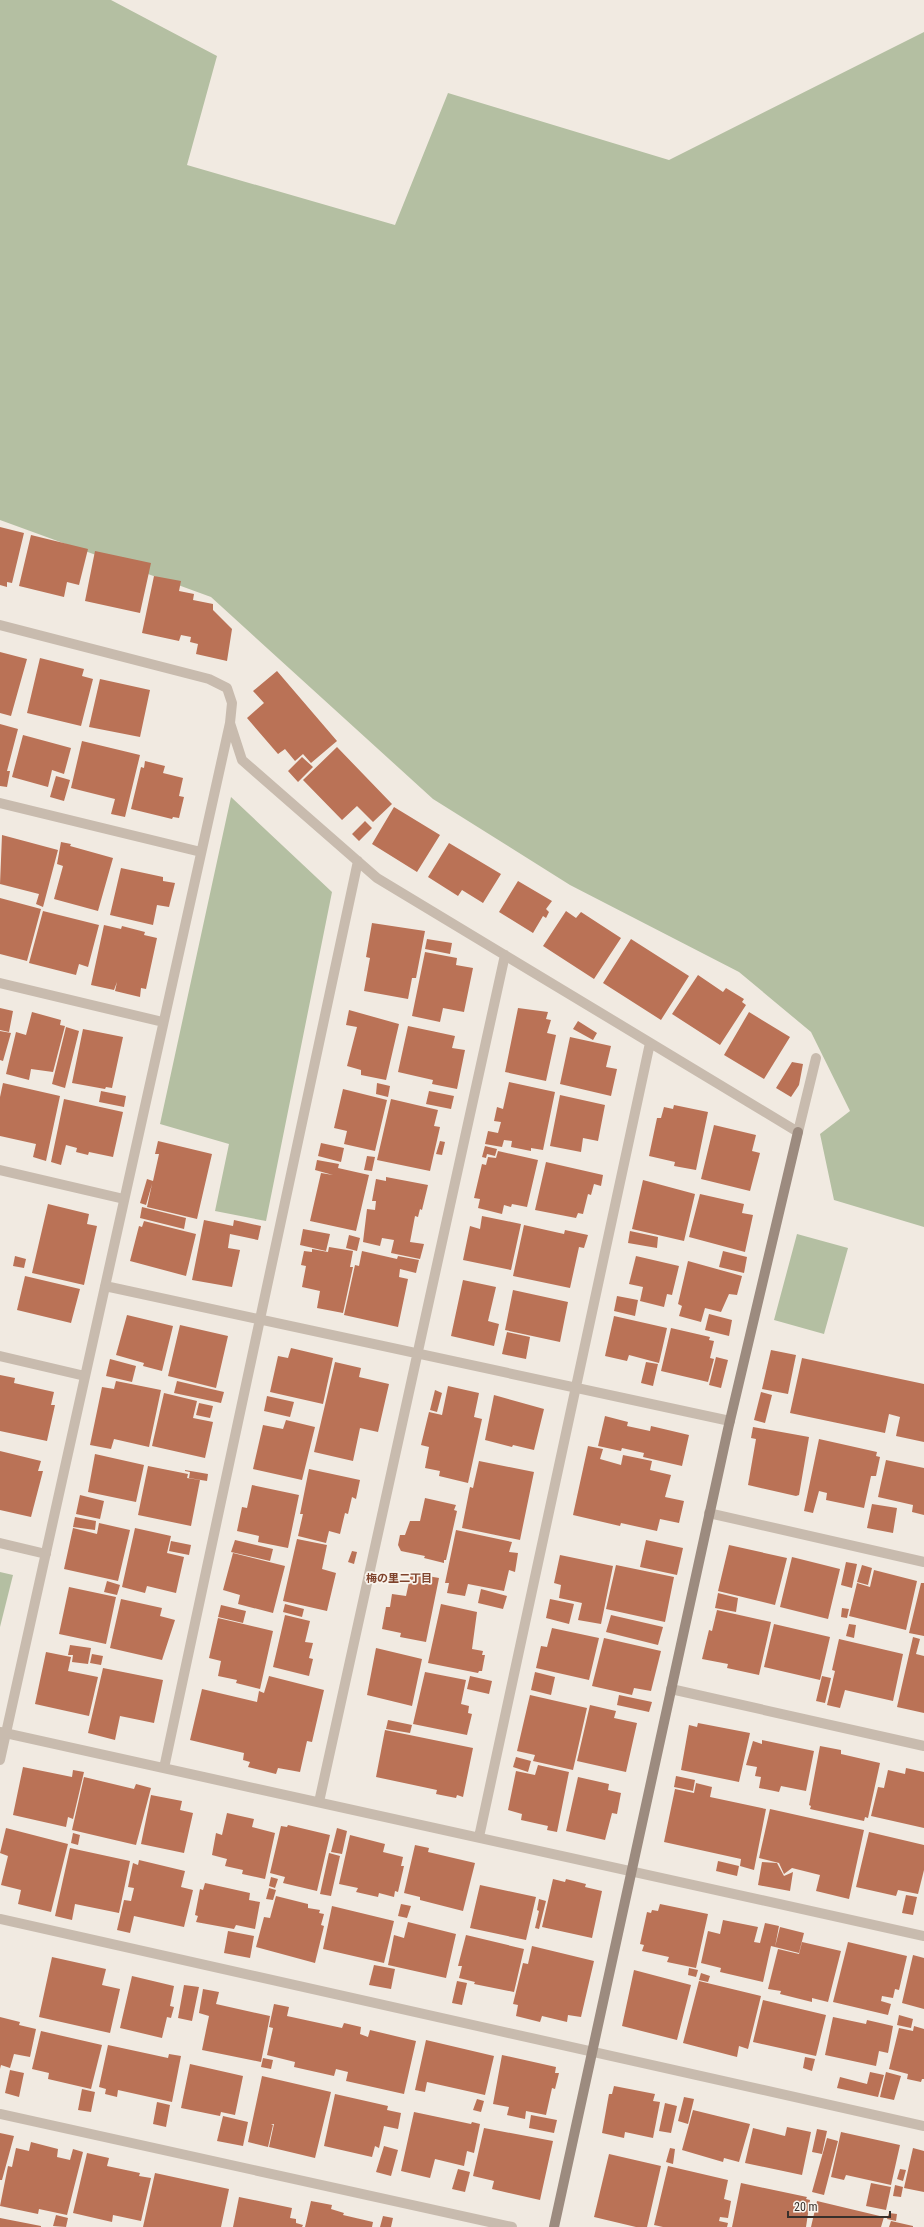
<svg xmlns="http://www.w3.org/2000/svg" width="924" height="2227" font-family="'Roboto Condensed','Noto Sans JP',sans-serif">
<rect width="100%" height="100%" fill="#f1eae1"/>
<path fill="#b4bfa2" d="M0,0H111L217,56L187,165L395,225L448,93L669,160L924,32V1227L834,1200L820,1134L850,1111L811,1032L739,972L570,885L433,799L211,597L0,520Z
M231,797L332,892L266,1221L215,1211L229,1144L160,1124Z
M797,1234L848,1248L824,1334L774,1320Z
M0,1572L13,1575L0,1627Z"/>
<path fill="#ba7256" d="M0,527L24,533L12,583L7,582V587L0,585Z
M31,535L88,549L79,585L67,582L64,597L19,586Z
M95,551L151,563L140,613L85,601Z
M154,576L181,581L179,591L194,594L193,600L213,604V610L232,629L227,661L196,654L198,644L190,642L191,637L181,635L179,641L142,633Z
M0,652L27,659L11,716L0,713Z
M40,658L84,669L82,676L93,679L81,726L27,713Z
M277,671L337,741L311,763L303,754L295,761L285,749L278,754L247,718L264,703L253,691Z
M100,679L150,690L140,737L89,727Z
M0,724L18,729L7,771H10L7,787L0,786Z
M23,735L71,748L64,774L52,770L48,787L12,777Z
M82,741L140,755L125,817L111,814L115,799L71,788Z
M337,747L392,804L373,822L357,806L342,820L303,780Z
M302,757L313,767L298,782L288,771Z
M145,761L165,766L163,773L183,778L179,796L184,797L179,818L173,817L172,819L131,809L141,767L144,768Z
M56,776L70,780L64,801L50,797Z
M394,807L440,835L417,872L372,844Z
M365,821L372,828L359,841L352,834Z
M2,835L58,850L43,907L36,904L39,894L0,884Z
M61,842L71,844L70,846L113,858L98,911L54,899L63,866L57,864Z
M449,843L501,874L483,903L462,890L458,896L428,877Z
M121,868L163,877V881L175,883L169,907L157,905L153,925L110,915Z
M518,881L552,901L546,909L549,912L546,918L543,916L533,933L499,912Z
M0,898L41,909L27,961L0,954Z
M43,911L99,925L88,967L79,964L76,975L29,963Z
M566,911L576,918L581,912L621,938L594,979L543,946Z
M372,923L425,931L416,978H412L408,999L364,991L370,958L366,957Z
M104,925L121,929L122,926L145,932L144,935L157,938L146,989L141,988L140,997L115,991L117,982L114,990L91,985Z
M427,939L452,943L450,954L425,949Z
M631,939L689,976L661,1020L603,983Z
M425,952L457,958L456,965L473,968L464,1012L443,1008L440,1022L412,1016Z
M698,975L723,992L726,988L744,999L742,1002L746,1005L720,1045L672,1014Z
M0,1008L13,1011L9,1032L0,1030Z
M518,1008L548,1012L546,1019L551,1020L547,1033L556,1035L546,1081L505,1072Z
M349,1010L399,1024L386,1080L361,1075V1070L347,1066L357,1027L346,1025Z
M32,1012L61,1020L60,1025L65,1026L53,1072L31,1069L29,1080L6,1074L16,1032L26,1035Z
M749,1012L790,1037L764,1079L724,1055Z
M578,1021L597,1033L593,1040L573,1029Z
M408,1026L455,1036L452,1048L465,1050L457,1089L432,1084L433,1080L398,1072Z
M66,1027L79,1031L65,1088L52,1084Z
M83,1029L123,1037L112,1088L106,1087L105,1089L72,1083Z
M0,1031L11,1033L3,1061L0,1060Z
M570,1037L611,1046L606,1067L617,1069L611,1096L560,1084Z
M792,1062L803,1064L799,1085L791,1097L776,1088Z
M509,1082L555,1092L543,1150L531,1148V1151L511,1147L512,1141L504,1140L502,1147L485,1144L488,1131L498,1133L501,1122L494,1121L497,1107L503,1109Z
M3,1083L60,1096L46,1161L33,1157L36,1144L0,1136V1097Z
M377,1083L390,1086L388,1097L376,1094Z
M343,1089L387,1100L375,1151L344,1144L347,1131L334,1128Z
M101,1091L126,1096L124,1107L99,1102Z
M429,1091L454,1096L451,1109L426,1104Z
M560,1095L605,1105L598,1141L583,1138L581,1152L550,1146Z
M64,1099L123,1112L113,1157L89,1152L88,1155L76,1152L77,1148L66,1145L61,1165L51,1162Z
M391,1099L438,1110L434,1126L440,1127L430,1171L377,1160Z
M674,1105L708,1112L696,1170L674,1166L675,1162L649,1156L657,1118H661L664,1107L673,1109Z
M714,1125L756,1135L752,1151L760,1153L750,1191L701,1179Z
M158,1141L212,1154L197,1219L147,1207L152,1184L146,1205L140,1203L147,1179L153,1181L159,1154H155Z
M440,1141L445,1142L442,1155L436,1154Z
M321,1143L344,1148L341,1162L318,1156Z
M485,1146L497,1149L495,1156L487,1154L486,1158L482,1157Z
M498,1151L538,1160L527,1207L512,1204L511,1207L504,1205L502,1214L478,1208L480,1199L474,1198L482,1164L486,1165L488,1157L496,1158Z
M367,1156L375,1157L372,1171L364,1170Z
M317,1160L339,1164L338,1168L369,1175L356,1231L310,1221L321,1173L333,1175L315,1170Z
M546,1162L603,1175L601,1186L594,1184L591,1195L588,1194L583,1214L578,1213L576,1218L535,1210Z
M386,1177L428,1185L422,1210L420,1209L418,1217L415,1216L410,1242L424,1244L420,1259L391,1253L394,1240L382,1238L380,1246L363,1242L367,1209L375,1210L376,1201H372L376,1179L386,1181Z
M643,1180L695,1194L684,1241L632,1229Z
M700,1194L744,1204L742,1213L753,1215L745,1252L689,1237Z
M48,1204L89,1214L87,1224L97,1226L84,1285L32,1273Z
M142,1207L186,1218L184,1229L140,1218Z
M482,1216L521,1224L511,1270L463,1260L470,1226L480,1229Z
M204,1220L233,1226L234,1220L261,1226L258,1240L230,1234L228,1248L240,1250L232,1287L192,1280Z
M144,1221L196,1234L186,1276L130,1261L139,1226L142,1227Z
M524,1225L564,1234L565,1230L588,1235L584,1248L579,1247L570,1288L513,1276Z
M303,1229L330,1234L326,1251L300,1245Z
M630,1231L658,1237L657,1248L628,1243Z
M349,1235L360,1238L357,1251L346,1248Z
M329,1247L353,1251L350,1267H353L343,1313L317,1308L320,1291L302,1287L306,1266L301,1265L304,1251L312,1252V1249L328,1252Z
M362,1251L397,1259L395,1265L398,1256L419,1260L416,1273L400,1269L399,1277L408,1279L398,1327L344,1315L355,1265L359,1266Z
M723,1251L747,1257L744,1273L719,1267Z
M15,1256L26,1259L24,1268L13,1266Z
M636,1256L679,1266L672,1295L667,1294L664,1307L640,1301L643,1287L629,1284Z
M688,1261L742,1276L737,1295L729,1294L721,1312L705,1308L701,1322L679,1316L682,1306L678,1304Z
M25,1276L80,1289L71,1323L17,1310Z
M463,1280L496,1287L488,1321L499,1324L494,1346L451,1336Z
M513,1290L568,1302L560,1342L505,1330Z
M617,1296L638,1300L635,1316L614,1311Z
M709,1314L732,1320L729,1336L705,1330Z
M127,1315L173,1326L162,1371L143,1366L144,1363L116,1355Z
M614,1316L667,1328L659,1363L629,1355L627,1361L605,1356Z
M180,1325L228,1336L216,1388L168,1376Z
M671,1328L710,1337L709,1340L714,1341L710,1358L714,1359L708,1382L661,1371Z
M507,1332L530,1337L526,1359L502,1354Z
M291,1348L333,1358L323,1404L270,1392L278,1356L288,1358Z
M771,1350L796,1355L788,1394L762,1389Z
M716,1357L728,1360L721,1388L709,1385Z
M802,1358L924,1384V1442L896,1436L900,1417L889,1414L885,1433L790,1413Z
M110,1359L136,1366L132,1382L106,1376Z
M335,1362L361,1368L359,1377L389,1384L378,1432L360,1428L353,1461L314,1452Z
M646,1362L658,1364L653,1386L641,1383Z
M0,1375L15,1378L14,1383L54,1392L51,1405H55L47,1441L0,1431Z
M116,1381L161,1390L149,1447L114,1439L111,1449L90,1445L102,1387L114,1389Z
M177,1381L224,1392L221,1403L174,1393Z
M448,1386L479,1393L474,1417L482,1419L468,1483L439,1476L440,1471L425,1468L429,1447L421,1445L429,1412L442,1415Z
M435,1390L442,1393L437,1412L430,1410Z
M761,1392L772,1395L765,1423L754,1420Z
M164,1393L197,1401L193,1418L213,1422L205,1458L152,1446Z
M494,1395L544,1409L534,1450L513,1445L512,1447L485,1440Z
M267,1396L294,1402L290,1417L264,1411Z
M199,1403L213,1406L210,1418L196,1415Z
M605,1416L628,1422L627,1426L650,1431L651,1426L689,1435L682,1466L643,1457L644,1453L622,1448L621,1451L598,1446Z
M286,1420L315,1427L302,1480L253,1469L263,1425L283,1429Z
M753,1427L809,1437L799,1495L796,1496L748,1485L756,1439L751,1438Z
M819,1439L877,1452L876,1456L880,1457L876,1476H871L864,1508L826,1500L827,1493L819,1491L813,1513L804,1511Z
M588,1446L603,1449L600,1459L621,1465L623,1455L652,1461L650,1470L671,1475L665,1497L684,1501L679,1523L660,1519L657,1531L621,1523L620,1526L573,1515Z
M0,1451L41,1461L38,1471H43L31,1517L0,1510Z
M95,1454L144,1465L136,1502L88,1492Z
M886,1460L924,1468V1515L912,1512L913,1505L878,1497Z
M479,1461L534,1472L520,1540L462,1528L470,1487L473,1488Z
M148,1466L188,1474L187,1478L200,1480L191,1526L138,1515Z
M309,1469L360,1480L356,1499L352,1497L348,1514L345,1513L340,1534L329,1531L326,1543L298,1536L303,1514H300Z
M185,1470L208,1474L207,1481L189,1478L190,1472L185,1471Z
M252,1485L299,1495L288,1548L258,1542L259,1536L237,1531L242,1507L247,1508Z
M80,1495L104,1501L100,1519L76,1514Z
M425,1498L456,1505L454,1510L457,1511L446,1560H444V1563L424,1558L425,1556L401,1551L398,1545L400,1535H405L410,1521H420Z
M872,1504L897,1508L893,1533L867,1528Z
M75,1517L96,1521L95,1530L73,1527Z
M99,1523L130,1530L118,1581L64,1569L73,1528L97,1534Z
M135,1528L171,1536L167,1553L184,1557L176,1593L147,1586L145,1593L122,1587Z
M456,1530L512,1542L509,1552L518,1553L515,1572L509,1570L504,1591L468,1584L465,1596L447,1593L449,1583H445Z
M297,1539L327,1545L322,1569L336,1573L327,1611L283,1601Z
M235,1540L273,1549L270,1561L231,1552Z
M646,1540L683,1548L677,1575L640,1567Z
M171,1541L191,1545L189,1555L169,1551Z
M729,1545L787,1558L775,1605L718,1591Z
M352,1551L357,1552L354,1564L348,1562Z
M233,1553L285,1566L273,1613L238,1604L240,1595L223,1590Z
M560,1555L613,1566L601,1624L578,1620L582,1603L559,1598L561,1585L554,1583Z
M792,1557L840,1569L828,1619L780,1607Z
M846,1562L857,1564L852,1588L841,1585Z
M616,1565L674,1577L665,1622L606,1609Z
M862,1565L872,1568L868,1585L857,1582Z
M874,1570L917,1581L906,1630L849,1616L857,1583L870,1587Z
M411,1573L439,1578L426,1642L400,1637L401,1633L382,1629L386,1607H390L392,1594L406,1596Z
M107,1581L120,1585L117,1595L104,1592Z
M921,1583H924V1636L909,1633Z
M69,1587L116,1597L106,1644L59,1634Z
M481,1589L507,1596L503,1609L478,1603Z
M718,1593L738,1598L736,1612L715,1608Z
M121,1599L162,1608L160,1616L175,1620L162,1660L110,1648Z
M550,1599L574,1604L569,1624L546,1618Z
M285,1604L304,1609L302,1617L283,1612Z
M441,1604L477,1612L472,1649L483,1651L482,1655H485L482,1671H479L478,1673L428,1663Z
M221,1605L246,1611L243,1623L218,1617Z
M842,1608L849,1609L847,1618L841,1617Z
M717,1610L771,1622L759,1675L727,1668L728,1664L702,1659L709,1630L712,1631Z
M285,1615L310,1621L305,1642L313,1643L309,1658L313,1659L309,1676L273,1667Z
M611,1615L663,1627L658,1645L606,1632Z
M218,1618L273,1631L260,1689L236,1683L237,1680L218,1676L221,1661L209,1658Z
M774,1624L830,1637L820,1680L764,1667Z
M849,1624L856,1625L854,1638L846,1636Z
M552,1628L599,1638L589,1680L536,1668L541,1646L547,1647Z
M913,1637L920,1639L916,1654L924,1656V1713L897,1707Z
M604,1638L661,1651L651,1691L634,1688L632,1695L592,1686Z
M839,1639L903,1654L893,1701L845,1690L840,1708L827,1705L835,1671L832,1670Z
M70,1645L91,1648L88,1664L72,1662L73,1655H68Z
M376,1648L422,1659L412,1706L367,1695Z
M46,1652L71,1657L68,1671L98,1677L89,1716L35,1704Z
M92,1654L103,1656L101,1665L90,1663Z
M103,1668L163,1680L154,1723L120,1716L115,1740L88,1733Z
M425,1672L466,1680L461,1704L469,1706L468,1713L472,1714L467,1735L413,1724Z
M535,1672L555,1677L551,1695L531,1690Z
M269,1676L324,1690L312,1742L307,1741L300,1772L278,1768L276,1774L248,1767L250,1762L243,1760L244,1753L190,1740L202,1689L257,1702L259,1691L264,1693Z
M470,1676L492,1681L489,1694L467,1689Z
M822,1676L831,1678L825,1703L816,1701Z
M530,1695L587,1708L573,1770L533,1761L535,1755L517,1751Z
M619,1695L652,1702L649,1712L617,1705Z
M590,1705L616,1711L614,1718L637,1723L626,1772L577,1761Z
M388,1720L412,1725L410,1733L386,1729Z
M698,1723L750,1733L739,1782L681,1770L689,1725L697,1727Z
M385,1730L473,1748L463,1797L457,1795L456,1798L436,1794L437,1790L376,1777Z
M762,1740L814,1751L806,1791L781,1786L779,1792L759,1788L761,1777L755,1776L757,1767L746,1765L753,1741L762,1744Z
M820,1746L841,1750V1754L880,1763L868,1818L865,1817L864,1821L810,1809L811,1806L809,1805Z
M516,1757L531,1761L528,1772L513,1767Z
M538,1765L569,1772L557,1832L547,1830L548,1826L521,1820L522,1814L508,1810L516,1771L535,1775Z
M23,1767L72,1777L73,1770L84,1772L73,1819L68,1817L66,1827L13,1815Z
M906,1768L924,1772V1828L871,1816L878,1787L884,1788L888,1770L905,1774Z
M676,1776L695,1780L693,1791L674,1787Z
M84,1777L134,1789L136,1784L151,1788L136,1845L72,1830Z
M578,1777L609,1784L608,1790L621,1793L617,1814L612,1813L605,1840L566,1831Z
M696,1783L712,1787L710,1797L766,1809L754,1870L740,1866L741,1859L664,1842L675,1789L694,1793Z
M151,1795L182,1801L180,1810L193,1813L184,1853L141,1844Z
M770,1809L864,1830L849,1899L816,1891L820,1875L792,1868L784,1874L779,1863L759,1858Z
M227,1813L254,1819L252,1827L275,1833L265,1879L242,1874L243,1870L225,1866L227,1859L212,1855L216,1833L222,1835Z
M288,1825L330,1835L317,1891L283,1883L285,1877L270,1873L281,1826L287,1827Z
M6,1828L68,1844L51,1912L18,1904L21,1890L1,1885L8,1856L0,1853Z
M337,1828L347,1831L342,1854L331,1852Z
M869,1832L924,1845V1870L918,1894L898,1890L896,1896L856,1887Z
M73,1833L80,1835L78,1845L71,1843Z
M350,1835L385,1844L383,1852L403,1857L401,1866H404L398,1892L395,1891L394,1897L379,1893L378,1897L356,1892L358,1888L339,1884Z
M415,1845L429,1848L428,1852L475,1863L463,1911L420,1900V1897L404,1893Z
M70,1848L130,1861L119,1913L75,1904L72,1920L55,1916Z
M329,1853L340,1856L331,1896L320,1894Z
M139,1860L185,1871L181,1887L193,1890L184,1927L134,1916L130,1933L117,1930L124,1900L131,1901L134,1888L128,1887L133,1863L138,1865Z
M718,1861L739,1866L737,1876L716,1871Z
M762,1862L777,1863L784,1876L793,1872L790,1891L758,1885Z
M271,1877L278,1879L275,1888L269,1886Z
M553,1879L565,1882L566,1879L586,1884L585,1887L602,1891L592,1938L542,1927Z
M205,1883L250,1893L249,1900L260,1902L255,1929L236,1925L234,1929L196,1922L198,1916L195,1915L200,1889L203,1890Z
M480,1885L536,1897L526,1940L470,1928Z
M269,1888L276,1890L273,1900L266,1899Z
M906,1895L917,1897L913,1915L902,1913Z
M276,1896L308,1904V1908L320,1910L319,1913L324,1914L321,1925L324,1926L315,1963L256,1947L264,1917L270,1918Z
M539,1899L546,1901L539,1929L535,1928L539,1911L537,1910Z
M401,1904L411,1906L407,1918L398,1916Z
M660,1904L708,1914L696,1968L667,1962L669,1957L642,1951L644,1945L640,1944L647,1912L651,1913L652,1910L658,1911Z
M332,1906L394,1921L384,1963L323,1949Z
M723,1920L758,1927L754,1942L760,1943L765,1923L779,1926L775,1947L771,1946L763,1982L720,1972L721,1968L701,1963L708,1931L720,1934Z
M408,1922L456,1934L446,1978L388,1965L394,1935L404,1938Z
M780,1927L804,1933L799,1953L775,1947Z
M228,1931L254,1936L250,1958L224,1953Z
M466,1935L524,1949L514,1992L474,1984L475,1982L459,1978L462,1966H458Z
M802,1942L841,1951L828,2002L812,1998V2002L780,1994L781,1991L768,1989L778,1949L799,1954Z
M848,1942L907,1956L899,1990L895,1989L893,1998L882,1996L881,2001L891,2004L888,2015L833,2002Z
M532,1946L594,1961L581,2017L568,2015L567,2022L542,2016L540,2022L516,2016L518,2005L513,2004L523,1963L528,1964Z
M913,1955L924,1958V2009L902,2003Z
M52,1957L106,1969L102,1985L120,1989L110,2033L39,2017Z
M374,1965L395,1969L391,1989L369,1985Z
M689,1968L698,1970L696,1977L688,1975Z
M634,1970L691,1985L677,2040L622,2026Z
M701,1973L710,1976L708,1982L699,1980Z
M132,1976L174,1986L170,2006L174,2007L171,2018L167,2017L162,2038L120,2028Z
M457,1981L467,1983L462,2005L452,2003Z
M699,1981L761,1996L748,2049L739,2046L737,2057L683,2043Z
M184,1985L199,1987L192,2021L178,2018Z
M203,1989L219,1992L216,2004L270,2016L261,2062L202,2050L209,2016L199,2013Z
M763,2000L826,2015L816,2056L753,2042Z
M274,2004L289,2007L287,2016L342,2028L344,2023L361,2027L360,2034L368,2037L370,2030L416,2041L404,2094L346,2081L348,2072L336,2069L334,2076L294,2067L295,2062L267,2055L273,2028L269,2027Z
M899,2015L913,2019L911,2028L897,2025Z
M0,2017L20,2022L19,2025L36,2029L30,2057L14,2054L10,2068L1,2065L0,2069Z
M833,2017L866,2024L867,2020L893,2026L888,2053L879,2051L876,2066L825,2055Z
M914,2026L924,2029V2079H922L921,2082L907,2079L908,2074L889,2069L899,2028L913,2031Z
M41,2031L102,2045L91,2089L48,2079L49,2073L32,2069Z
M426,2040L494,2056L485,2095L427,2082L425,2092L415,2090Z
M108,2045L168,2058L169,2054L181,2056L172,2102L118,2090L117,2097L105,2094L106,2089L99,2087Z
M502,2055L556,2067L555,2073H559L555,2089L552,2088L546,2115L526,2111L525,2119L507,2115L509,2107L493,2104Z
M805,2057L815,2059L812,2071L803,2068Z
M263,2058L273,2060L271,2069L261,2067Z
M190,2064L243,2076L235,2115L221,2112L220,2116L181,2108Z
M10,2070L24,2073L19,2097L5,2093Z
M870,2072L884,2075L878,2097L837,2088L840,2077L867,2084Z
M886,2072L901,2076L894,2100L880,2097Z
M262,2076L331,2092L315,2158L269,2147L274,2124H271L273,2125L268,2147L248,2142Z
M614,2086L655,2094L653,2101L660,2102L653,2138L625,2132L624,2138L602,2133L609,2094H612Z
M82,2089L95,2092L91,2112L78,2110Z
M335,2094L388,2106L387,2110L401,2113L398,2129L384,2126L379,2148L375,2146L372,2157L324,2146Z
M684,2097L694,2099L688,2124L678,2121Z
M477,2099L484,2101L481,2112L473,2110Z
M157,2102L170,2105L166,2127L153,2124Z
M665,2103L677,2106L671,2133L659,2131Z
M693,2110L750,2124L739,2162L724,2158L723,2162L682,2150Z
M414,2112L471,2124L472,2122L480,2124L474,2153L467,2151L464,2166L435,2159L430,2178L401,2171Z
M531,2115L557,2120L554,2133L529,2128Z
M223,2116L248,2122L243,2146L217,2141Z
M787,2127L811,2132L802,2175L745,2163L753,2128L785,2136Z
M484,2128L553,2141L540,2200L492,2189L494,2181L473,2176Z
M817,2129L827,2131L822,2154L812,2152Z
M841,2132L900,2145L891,2185L846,2175L844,2180L831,2177Z
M0,2133L14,2136L2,2180H0Z
M827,2138L838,2141L824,2195L812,2192Z
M31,2142L58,2149L57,2157L70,2160L73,2149L83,2152L67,2215L39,2209L38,2214L0,2206L8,2166L12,2167L16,2148L29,2151Z
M384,2146L398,2150L391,2176L376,2172Z
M670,2148L675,2149L673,2164L666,2162Z
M913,2148L924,2151V2192L904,2188Z
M87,2153L109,2158L107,2166L140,2173L139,2176L151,2178L141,2221L113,2215L112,2222L73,2213Z
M609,2154L661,2166L647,2227H636L594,2217Z
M668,2166L728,2180L724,2199L731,2201L728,2218L720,2217L719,2221L728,2223L727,2227H663L654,2225Z
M458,2169L470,2172L465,2192L452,2189Z
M900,2169L906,2170L903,2181L897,2179Z
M155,2173L229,2189L221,2227H143Z
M741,2183L807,2197L806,2199L810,2200L806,2227H732Z
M871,2183L891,2187L886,2210L866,2206Z
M895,2185L903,2187L901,2197L893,2196Z
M239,2197L292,2208L290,2218L296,2219V2223L303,2225L302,2227H233Z
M311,2201L332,2205L331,2209L344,2213L343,2215L373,2222L372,2227H305Z
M817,2201L884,2217L881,2227H811Z
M889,2213L897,2214L896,2221L887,2219Z
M56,2215L68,2218L66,2227L53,2226Z
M383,2216L393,2218L391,2227H380Z
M0,2218L41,2226V2227H0Z
M891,2221L913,2226V2227H889Z"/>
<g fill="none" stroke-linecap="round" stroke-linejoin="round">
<path stroke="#c8bbae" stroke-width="10" d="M0,625L209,679L227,688L232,703L230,723L0,1760
M230,723L242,760L377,878L798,1132L816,1058
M0,803L201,852
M0,983L163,1022
M0,1170L124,1199
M105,1286L730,1421
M0,1356L85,1376
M709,1513L924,1562
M0,1543L46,1554
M671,1689L924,1746
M0,1732L924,1936
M164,1768L358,861
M319,1802L505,955
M479,1837L650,1043
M0,1919L924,2126
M0,2114L512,2227"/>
<path stroke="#9c8b7f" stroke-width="10" d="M554,2227L728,1429L798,1132"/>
</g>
<g text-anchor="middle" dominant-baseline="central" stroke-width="3.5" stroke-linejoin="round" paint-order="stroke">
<g font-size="11" font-weight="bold" fill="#7f432c" stroke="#f9f4ed">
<text x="399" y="1578">梅の里二丁目</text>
</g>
</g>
<path d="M788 2211v6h102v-6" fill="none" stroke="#38302b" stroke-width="2"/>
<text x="794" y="2211" font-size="12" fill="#38302b" stroke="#f9f4ed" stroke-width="3" paint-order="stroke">20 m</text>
</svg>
